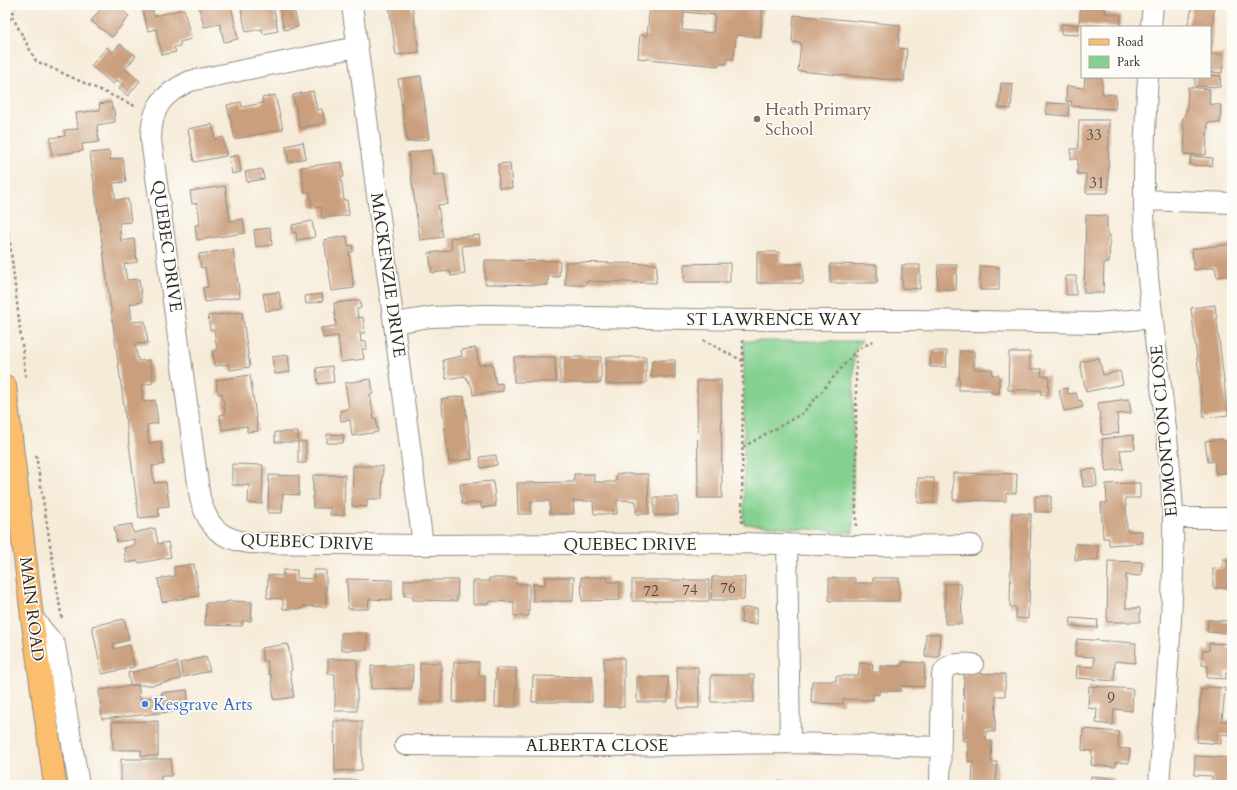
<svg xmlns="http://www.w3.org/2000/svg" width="1237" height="790" font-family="Cardo,serif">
<rect width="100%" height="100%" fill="#fdfcf7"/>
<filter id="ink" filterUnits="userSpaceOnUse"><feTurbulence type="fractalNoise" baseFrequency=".025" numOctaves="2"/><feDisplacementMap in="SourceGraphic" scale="8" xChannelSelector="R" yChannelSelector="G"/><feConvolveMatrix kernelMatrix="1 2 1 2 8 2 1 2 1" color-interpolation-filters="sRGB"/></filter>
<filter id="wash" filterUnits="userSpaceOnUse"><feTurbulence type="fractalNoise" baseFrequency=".012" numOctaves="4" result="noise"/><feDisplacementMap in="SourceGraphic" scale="16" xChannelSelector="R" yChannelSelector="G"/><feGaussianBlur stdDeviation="0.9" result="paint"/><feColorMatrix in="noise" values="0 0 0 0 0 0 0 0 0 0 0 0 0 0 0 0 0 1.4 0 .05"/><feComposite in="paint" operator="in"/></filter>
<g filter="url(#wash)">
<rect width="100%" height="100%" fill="#f6ebd8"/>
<path fill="#83d08f" stroke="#577e5d" d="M744,341H862L854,351L853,533L744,524Z"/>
<g id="blocks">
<path fill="#ca9f7d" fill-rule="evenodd" d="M104,5H116L129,16L112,37L91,21Z
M141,5H152L154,16L184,9L191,39L180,42V46L174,47L176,52L162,55L156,29L148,31Z
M207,5H231L238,39L224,42L220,24L204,27L199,7Z
M240,5H273L278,31L263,34L262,29L246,32Z
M279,5H307L294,9L298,27L284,30Z
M389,5H412L419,52L396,55Z
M650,5H763L760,37L736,35L734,59H727V64H719V66L638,58L640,35L647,36ZM684,12L715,15L713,33L682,30Z
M1081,5H1106L1105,13L1121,15L1120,27L1079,24Z
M1192,5H1214L1211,54H1223L1222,73L1210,72V27H1187L1191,13Z
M794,15L900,25L898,48L907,49L904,81L798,71L801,43L792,42Z
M1061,24L1079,25L1078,35L1061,34Z
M120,44L136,56L125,69L140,81L128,96L119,89L123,84L117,80L113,84L91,66L107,47L113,52Z
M1210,75L1221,76L1220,87L1195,86V77H1210Z
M421,76L429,139L407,142L398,79Z
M1085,77H1102V94L1116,95L1115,109L1071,106L1072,102L1066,101L1067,86L1084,88Z
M1001,83L1013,84L1011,109L999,108Z
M1188,87L1210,89L1209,104L1221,105L1220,123L1208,122L1206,155L1184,154L1185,133L1182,121L1187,108Z
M313,91L317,110L322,109L325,123L300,128L293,95Z
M275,95L283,129L235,139L227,105L241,102L242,107L263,103L262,98Z
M111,102L112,109H114L115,122L97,125L99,142L82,144L83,151L52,155L50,138L65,136L64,130L78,129L76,113L100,110L99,104Z
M1047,103L1069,104L1068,116L1046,114Z
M1079,120H1109L1108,193H1086V174H1077L1078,159H1071V149H1078Z
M212,124L215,139L223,137L226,156L194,162L188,129Z
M303,142L306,158L289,162L286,146Z
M431,150L434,175L444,174L448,204L438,205L443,237L420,240L408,153Z
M109,151L110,160L123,158L126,182L113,183L116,200L128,199L131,222L119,223L121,241L134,239L137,262L124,264L127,280L139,279L142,302L130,304L132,322L145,321L148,343L135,344L138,361L150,360L153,383L141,385L142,393L143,402L155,400L158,423L147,425L149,443L161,441L164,464L152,466L153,475L154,483L166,482L169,506L158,507L159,516L139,518L90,153Z
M238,155L241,172L232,174L229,157Z
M1191,156L1213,158L1212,166L1190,165Z
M342,162L344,177H341L344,200H347L349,215L322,218L321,207L312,208L310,192L305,193L301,167Z
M510,163L512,188H499L498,164Z
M262,169L264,179L247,182L245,172Z
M225,186L230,221L243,219L245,233L197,240L195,225H200L199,214L197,203L192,204L190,191Z
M1086,215L1107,216V235H1110L1109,263H1104L1103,293H1084Z
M312,221L315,237L297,240L296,232L293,233L292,225Z
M270,228L272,245L256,247L254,230Z
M479,235L480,244L462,246L465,274L451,276L450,271L432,273L429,253L452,250L450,238Z
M347,236L348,246L353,245V252H349L354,288L332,291L324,240Z
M1231,244L1232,275L1217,277L1215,267L1194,270L1192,249Z
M233,249L240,297L205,302L203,288L208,287L205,267L201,268L199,254Z
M757,252H780L779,264H803V283H757Z
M485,260L560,261L559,277L548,276V285L485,284Z
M566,262L657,264L656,283L586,281V285H565Z
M730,263V282H684V264Z
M830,264L877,265V283H830Z
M902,265H920V289L902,288Z
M938,265H957L956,290L937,289Z
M980,266L999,267V290H980Z
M1066,276H1076V295H1066Z
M279,292L282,309L266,311L263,294Z
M322,294L323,301L306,304L305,296Z
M360,300L361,308L357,309L358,318L363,317L365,333H360L361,342L366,341L367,349H362L364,359L341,362L338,336L323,338L321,328L336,326L334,303Z
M1215,305L1228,415L1204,418L1191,308Z
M242,312L250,367L230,370L229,364L215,366L212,351L217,350L214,330H210L208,316Z
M476,348L479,365L492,363L496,384L502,383L503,391L473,395L472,387L465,376L446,379L443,360L462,356L461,350Z
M931,351H947L946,367H930Z
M960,351H974V369H992V375H999V393H991V390H959Z
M1009,352H1030V369H1042L1041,376H1049L1048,395H1041V390H1008Z
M288,355L290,372L275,374L272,357Z
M514,357H555L556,382H514Z
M560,357H601V383H560Z
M606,357H646V383L606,384Z
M1099,358L1103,375L1120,371L1123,384L1086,392L1080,362Z
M652,360H675V377H651Z
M332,366L334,382L318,384L316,368Z
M250,375L258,431L247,432V426L222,430L220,415L225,414L222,393L218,394L216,380Z
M371,379L373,394H370L374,419L376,418L378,432L352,436L350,420L341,421L340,411L349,409L345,383Z
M697,380H721L722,498H698Z
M1067,388L1068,394L1076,393L1078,401L1081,400L1083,407L1064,411L1059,390Z
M464,396L472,459L449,462L441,399Z
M1129,399L1131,413L1117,414L1119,433L1102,435L1098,403Z
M275,432H298V442H275Z
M327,434L344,435L343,443H327Z
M1133,435L1135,449L1120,450L1123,469L1106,471L1102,439Z
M1222,439V441L1231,440L1232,472L1216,474L1214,461L1208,462L1205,441Z
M298,442H306V463H298Z
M496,455L497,465L481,468L480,457Z
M232,464L263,465L262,504L248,503L249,485H232Z
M353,466H383L382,499H367V507L352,506Z
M1096,469L1097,486L1083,487L1082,470Z
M953,473L1017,474L1016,493H1006V501L953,500Z
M574,474H594V482H616V474H648L649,514H636V501L617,500V514H594L593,501H573L574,514H550V501H531V514H518L517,483L574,482Z
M269,475L299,476V495L283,494L282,513H268Z
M313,475H345L344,515H330L331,508H313Z
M918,478H934V503H918Z
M493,481L496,506L481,508V502L462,504L460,484Z
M1140,483V498H1125L1126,507L1127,531H1142V543L1109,545V538H1103L1101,503H1107L1106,484Z
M1035,496H1051V512H1035Z
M654,497H678V515H654Z
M1012,513L1031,514L1029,607H1028V619L1016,618V607H1010Z
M132,524L133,533L155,528L158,544L168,542L171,557L139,563L138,561L126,563L124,548L135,545L134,539L117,542L114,527Z
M1075,544L1098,545V560H1075Z
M1223,559L1232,560V588H1213V569L1223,568Z
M1108,561L1142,562L1141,576L1126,575V608H1140V622H1107Z
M194,564L199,596L162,602L158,579L175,576L174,567Z
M283,570H297V578L313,579L314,570H326V607L303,606V609H283V599L267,598L268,575L283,576Z
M545,577H574L573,601H533V584L545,585Z
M581,577H608V582H620V600L582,601Z
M712,577H745L744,600H711Z
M489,578H516V584H529V616H514V602L489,601V604H473V581H489Z
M829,578H855V583H873V578H899V601H829Z
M347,579L392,580V600L369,599L368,609H348Z
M404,580H458L457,601L413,600V596H404Z
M632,580H709V601H632Z
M945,584H961L962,624H945Z
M229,601L252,602L251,621H242V626L205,625L206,603H224Z
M742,608H757V624L741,623Z
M1071,618L1098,620L1097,628L1070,626Z
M124,619L129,640L113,644L114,649L130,645L134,667L102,674L92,626Z
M1208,620L1228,621V633L1207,632Z
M341,633H367V650H341Z
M926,634H940L939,657H925Z
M1077,639L1136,643L1135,663L1115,661L1114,681L1076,678L1077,666L1094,667V657L1075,656Z
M1209,643L1228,644L1227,649H1232V672H1226V679L1207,678L1208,666L1202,665L1203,650L1209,651Z
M288,644L292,670L290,671L294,697L274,700L271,674L269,675L267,661H263L261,648Z
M206,657L210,671L183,677L180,663Z
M604,658H624V707H604Z
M328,659H357V711H335V674H328Z
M177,662L181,679L153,685H130L128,673Z
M454,662H479V676H485V702H453Z
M902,662L925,663L924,687L901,686V691H879V695L873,694V700L843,699V704L811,703L812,681H836V676H858L860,663L873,664L872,672H880V666H901Z
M420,663H441V702H420Z
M371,666H413L412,688L371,689Z
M677,667H698L699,708H678Z
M496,668H516V707H495Z
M964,673L1005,674V696H996L995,732L986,731V741H992L991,762H997L996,785H972L973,762H968V741H963Z
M711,675H754V702H711Z
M533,676L592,677V702H532Z
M637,677H668V702H637Z
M138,685L140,699L162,696L161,693L187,690L189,710L102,719L99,690Z
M1089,686L1133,689L1132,711L1114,709L1113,725L1096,723L1097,709L1088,708Z
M1207,687L1225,688L1222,721H1232V735L1221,734V744L1197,742L1201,689H1207Z
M158,721V756H141V750H113L112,722Z
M334,721H362V770L335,771Z
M1083,729L1119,732L1118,748L1130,749L1129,763L1116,762L1115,767L1091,765L1092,751L1082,750Z
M1195,756L1232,758V777H1229V785H1212V776L1194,775Z
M121,759H171V776H161V785H121Z
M1091,776L1114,778L1113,785H1090Z
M335,780H357V785H335Z
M776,781L798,782V785H776Z"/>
</g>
</g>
<g filter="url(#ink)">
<use href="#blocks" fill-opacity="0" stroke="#908b82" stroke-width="1"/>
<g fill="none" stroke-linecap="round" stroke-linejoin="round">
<g stroke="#908b82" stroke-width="22">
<path id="minor" d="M352,5L423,545
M1151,27L1153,5
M357,47L190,81C162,94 151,108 151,140L200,498C208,527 220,539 250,543L423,545L742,543L856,546L972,545
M1148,77C1144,136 1142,196 1146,255C1153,343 1170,430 1173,518C1175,607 1165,696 1159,785
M1144,200L1232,203
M394,323L431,317L485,315L743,320H912L1097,323L1153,318
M1173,518H1232
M787,544L790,743
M32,617L55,645L79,785
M405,745L619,746L790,743L940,747
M940,785L942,675C948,661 959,664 973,664"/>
</g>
<g stroke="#908b82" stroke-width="24">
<path id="major" d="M5,386L32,617L55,785"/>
</g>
<path stroke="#908b82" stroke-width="2.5" stroke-dasharray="3 3" stroke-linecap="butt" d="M16,5L12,16L36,61L137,107
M5,25L12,16
M5,201L26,379
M703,340L743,361
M743,447L803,413L856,351
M36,455L62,620
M742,523L743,340
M856,526V351L875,340"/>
<use href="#minor" stroke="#fff" stroke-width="20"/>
<use href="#major" stroke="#fbbd6e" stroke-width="22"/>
</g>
</g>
<circle fill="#8d6e63" stroke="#fdfcf7" stroke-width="1.5" cx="757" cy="119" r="4"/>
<circle fill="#3f7fe0" stroke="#fdfcf7" stroke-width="1.5" cx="145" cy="704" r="4"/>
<g text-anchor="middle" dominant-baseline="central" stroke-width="3.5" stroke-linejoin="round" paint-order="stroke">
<g font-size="15" fill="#534840">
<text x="1094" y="135">33</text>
<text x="1097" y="183">31</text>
<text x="728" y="588">76</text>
<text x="690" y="590">74</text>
<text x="651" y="591">72</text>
<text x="1111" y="698">9</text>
</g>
<g font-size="17" fill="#785e54" stroke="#fdfcf7" text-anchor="start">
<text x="765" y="109">Heath Primary<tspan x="765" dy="20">School</tspan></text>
</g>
<g font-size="17" fill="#2b2b2b" stroke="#fdfcf7">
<text transform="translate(167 246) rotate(82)">QUEBEC DRIVE</text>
<text transform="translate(388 275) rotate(82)">MACKENZIE DRIVE</text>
<text x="774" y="319">ST LAWRENCE WAY</text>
<text transform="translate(1164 431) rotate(-95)">EDMONTON CLOSE</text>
<text transform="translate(307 542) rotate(2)">QUEBEC DRIVE</text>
<text x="630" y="544">QUEBEC DRIVE</text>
<text transform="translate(32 609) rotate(83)">MAIN ROAD</text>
<text x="597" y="745">ALBERTA CLOSE</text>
</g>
<g font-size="17" fill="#366cbe" stroke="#fdfcf7" text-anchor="start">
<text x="153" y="704">Kesgrave Arts</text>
</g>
</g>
<rect width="1237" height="790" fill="none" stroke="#fdfcf7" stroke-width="20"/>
<rect x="1081" y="26" width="130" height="52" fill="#fdfcf7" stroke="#a9a8a5"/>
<rect x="1089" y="39" width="20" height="6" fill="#fbbd6e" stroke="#a9a8a5"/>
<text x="1117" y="46" font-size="12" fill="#2b2b2b">Road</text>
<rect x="1089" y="56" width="20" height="12" fill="#83d08f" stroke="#a9a8a5"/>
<text x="1117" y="66" font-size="12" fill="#2b2b2b">Park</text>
</svg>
